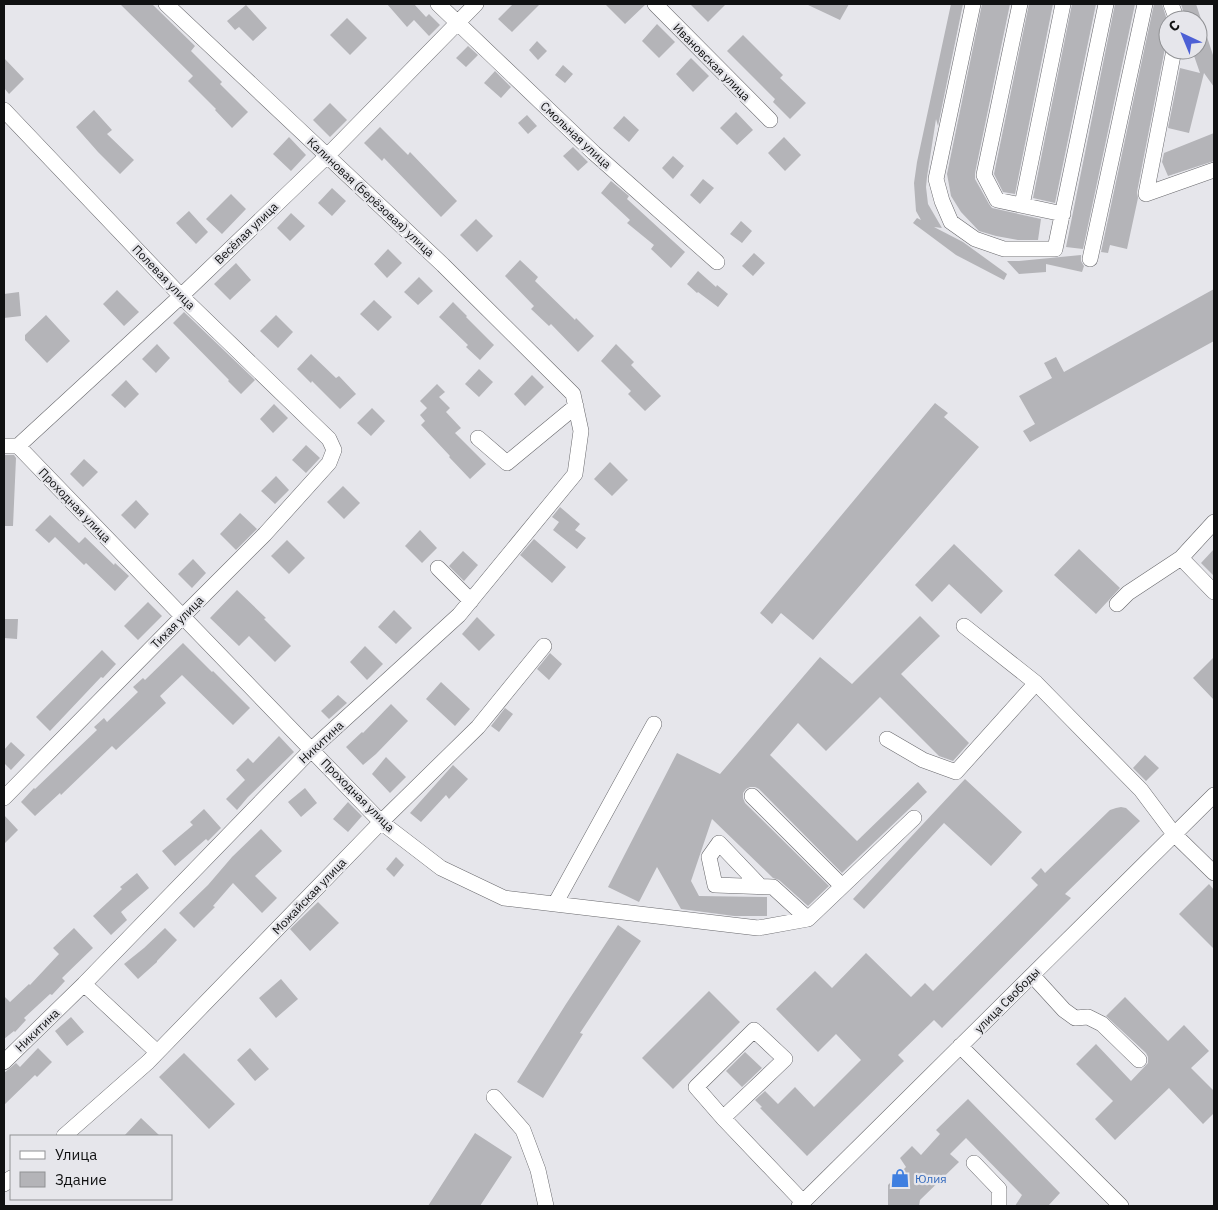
<svg xmlns="http://www.w3.org/2000/svg" width="1218" height="1210" font-family="'IBM Plex Sans',sans-serif">
<rect width="100%" height="100%" fill="#e6e6eb"/>
<path fill="#b4b4b8" d="M120,4H152L195,46L191,51L222,82L220,84L248,112L232,128L215,110L216,109L188,81L193,76Z
M387,4H414L426,17L429,14L440,25L429,36L414,20L407,27Z
M513,4H540L512,32L498,19Z
M605,4H646L625,24Z
M690,4H726L708,22Z
M806,4H849L840,20Z
M951,4H963L938,126L936,119L927,177L926,187L928,204L942,228L934,227L963,242L1007,274L1004,280L956,255L913,223L917,218L921,220L916,211L914,183L917,162Z
M982,4H1010L975,173V179L989,204L992,208L1041,219L1038,240H1018L996,236L979,231L961,212L951,196L947,174Z
M1029,4H1053L1015,194L1003,192L994,174Z
M1072,4H1096L1055,203L1033,198Z
M1115,4H1135L1083,249L1066,247Z
M1154,4H1162L1168,23V43L1165,48L1137,192L1138,198L1127,249L1110,245L1108,253L1101,252Z
M1181,4H1196L1214,58V87L1204,73L1189,133L1168,128L1180,68L1200,73L1192,50H1198V20H1186Z
M246,5L267,28L253,41L239,27L235,30L227,21Z
M347,18L367,38L350,55L330,35Z
M657,24L675,42L659,58L642,41Z
M743,35L783,75L780,78L806,103L790,119L773,102L775,99L727,51Z
M537,41L547,51L538,60L529,50Z
M468,46L478,55L466,67L456,58Z
M4,58L24,79L9,94L4,88Z
M691,58L709,76L693,92L676,74Z
M563,65L573,74L565,83L555,75Z
M495,71L511,87L501,98L484,83Z
M330,103L347,120L330,137L313,120Z
M94,110L112,130L107,134L134,160L120,174L98,152L76,127Z
M736,112L753,130L737,145L720,128Z
M527,115L537,126L528,134L518,123Z
M624,116L639,130L629,142L613,128Z
M380,127L408,155L410,152L457,201L441,217L384,158L382,161L364,143Z
M1214,133V161L1168,176L1162,162L1164,153Z
M289,137L306,155L291,171L273,154Z
M784,137L801,155L785,171L768,153Z
M573,147L588,162L578,171L563,156Z
M673,156L684,166L673,179L662,168Z
M703,179L714,188L700,204L690,195Z
M611,181L629,196L627,199L685,252L671,268L651,249L654,245L627,223L630,220L601,193Z
M332,188L346,201L332,216L318,203Z
M231,194L246,209L222,234L206,219Z
M189,211L208,232L196,244L176,223Z
M291,213L305,226L290,241L277,228Z
M476,219L493,236L477,252L460,235Z
M741,221L752,231L742,243L730,234Z
M388,249L402,263L387,278L374,264Z
M754,253L765,263L753,276L742,266Z
M1081,255V261L1084,266L1082,272L1046,264V272L1019,274L1007,261H1019Z
M520,260L538,277L535,281L575,320L576,318L594,336L578,352L551,324L549,326L531,309L534,306L505,276Z
M236,263L251,280L230,300L214,284Z
M698,271L716,287L717,285L728,294L718,307L698,292L697,293L687,284Z
M419,277L433,291L418,305L404,292Z
M1214,289V341L1030,442L1023,431L1035,424L1019,396L1052,378L1044,363L1056,357L1064,372Z
M117,290L139,312L124,326L103,304Z
M19,292L21,316L4,318V294Z
M374,300L392,317L378,331L360,314Z
M453,302L467,316L466,317L494,345L480,360L466,347L468,345L439,317Z
M184,312L255,380L241,394L228,381L229,380L173,323Z
M46,315L70,341L47,363L25,340V335Z
M276,315L293,332L278,348L260,331Z
M157,344L170,358L156,373L142,359Z
M616,344L634,362L631,365L661,396L645,411L628,394L631,391L601,361Z
M311,354L336,378L339,376L356,394L340,409L312,381L311,383L297,369Z
M479,369L493,382L479,397L465,384Z
M532,375L544,387L525,406L514,394Z
M126,380L139,394L125,408L111,395Z
M437,384L445,392L439,397L450,408L446,412L461,428L455,433L486,464L470,479L449,457L450,456L421,425L425,421L420,415L427,408L420,401Z
M935,403L948,413L944,417L979,447L813,640L781,613L772,624L760,613Z
M274,404L288,418L273,433L260,419Z
M372,408L385,421L371,436L357,423Z
M306,445L320,458L306,473L292,460Z
M4,455H14L16,458L13,526H4Z
M84,459L98,472L83,487L70,474Z
M610,462L628,480L612,496L594,479Z
M276,476L289,490L275,504L261,491Z
M343,486L360,503L344,519L327,502Z
M136,500L149,514L135,529L121,515Z
M560,507L580,524L575,530L586,538L577,549L553,530L559,522L552,517Z
M240,513L257,529L236,550L220,534Z
M50,515L79,543L85,537L114,565L115,563L129,576L115,591L86,563L84,565L55,537L49,543L35,530Z
M420,530L437,548L422,563L405,546Z
M534,539L566,567L552,583L520,555Z
M287,540L305,558L289,574L271,556Z
M954,544L1003,591L981,614L949,584L932,602L915,585Z
M1079,549L1120,588L1096,614L1054,575Z
M1214,549V576L1201,563Z
M463,551L478,565L464,581L449,566Z
M193,559L206,573L192,588L178,574Z
M237,590L266,618L264,619L291,646L275,662L249,636L239,646L210,618Z
M148,602L162,616L138,640L124,626Z
M394,610L412,628L396,644L378,627Z
M920,616L940,636L901,674L969,743L953,761L939,756L880,697L826,751L798,723L770,755L857,841L918,782L927,792L842,873L759,789L755,787H750L746,789L743,793V798L745,803L829,886L808,906L779,880L773,878L712,819L691,881L699,896L767,897V916H734L681,909L657,867L639,902L608,887L677,753L720,774L820,657L852,684Z
M477,617L495,635L479,651L462,634Z
M4,619H18L17,639L4,638Z
M183,643L212,672L213,671L250,708L233,725L182,675L160,696L166,703L116,750L112,746L61,795L60,793L35,816L21,802L34,788L35,789L97,730L94,727L104,718L107,722L138,692L133,687L143,678L145,680Z
M365,646L383,664L367,680L350,662Z
M102,650L116,664L103,678L101,677L50,731L36,717Z
M550,653L562,664L549,680L537,669Z
M1214,657V700L1193,678Z
M441,682L470,709L455,726L426,699Z
M338,695L347,703L329,719L321,711Z
M391,704L408,721L376,754L363,765L346,747L362,732L363,733Z
M505,708L513,714L499,732L491,726Z
M279,736L294,752L248,797L237,810L226,799L245,780L236,770L248,758L253,763Z
M11,742L25,755L11,770L4,763V750Z
M1145,755L1159,768L1146,781L1133,768Z
M386,757L406,777L390,793L372,774Z
M453,765L468,779L449,799L446,795L421,822L410,813Z
M965,779L1022,832L991,866L944,823L864,909L853,899Z
M305,788L317,803L301,817L288,802Z
M348,802L362,816L348,832L333,819Z
M1121,807L1126,808L1140,821L1065,894L1071,898L942,1028L934,1020L898,1055L904,1061L807,1156L760,1108L762,1107L755,1100L765,1091L778,1104L795,1087L814,1107L861,1060L836,1034L818,1052L776,1009L815,971L832,988L866,953L911,997L925,983L933,991L1038,885L1031,878L1041,868L1045,873L1110,810L1116,808Z
M204,809L221,828L208,841L206,839L175,866L162,851L193,825L190,822Z
M4,815L18,830L4,844Z
M261,829L282,851L255,876L277,898L262,913L233,883L213,906L215,907L194,928L179,913L208,885L232,857Z
M396,857L404,865L394,877L386,869Z
M137,873L149,888L121,912L127,920L111,935L93,916L122,889L120,887Z
M1209,884L1214,890V949L1179,914Z
M318,902L339,923L310,951L290,929Z
M618,925L641,941L580,1033L583,1034L543,1098L517,1082L566,1004Z
M74,928L93,948L62,978L65,981L52,995L50,994L24,1018L26,1020L15,1032L14,1031L4,1039V996L10,1002L29,984L30,985L59,954L53,948Z
M165,928L177,940L157,961V962L138,979L124,964L144,948Z
M281,979L298,999L276,1018L259,998Z
M709,991L740,1022L673,1089L642,1058Z
M1125,997L1168,1041L1184,1025L1209,1051L1191,1068L1214,1091V1113L1203,1124L1169,1088L1115,1140L1095,1119L1113,1101L1076,1064L1096,1044L1131,1081L1148,1063V1057L1146,1053L1106,1016Z
M71,1017L84,1032L67,1046L55,1031Z
M38,1048L52,1062L37,1077L35,1075L4,1105V1073L16,1063L20,1067Z
M250,1048L269,1069L255,1081L237,1060Z
M745,1052L762,1068L742,1087L726,1071Z
M184,1053L235,1104L209,1129L159,1077Z
M968,1099L1060,1193L1048,1206H1015L1022,1195L966,1138L950,1154L959,1162L920,1200L919,1206H888V1185L906,1167L900,1158L912,1146L921,1155L940,1134L936,1130Z
M141,1118L160,1136H124Z
M475,1133L512,1157L480,1206H428Z"/>
<g fill="none" stroke-linecap="round" stroke-linejoin="round">
<g stroke="#68686c" stroke-width="16">
<path id="minor" d="M438,4L594,153L717,262
M655,4L770,120
M973,4L936,179L942,201L951,222L975,239L1004,249H1055L1106,4
M1020,4L984,175L997,200L1063,214
M1171,4L1177,20
M1174,50L1146,194L1214,170
M4,110L181,296L329,439L334,450L329,463L265,534L182,617L4,798
M1022,205L1063,4
M1090,259L1145,4
M478,438L507,463L576,406
M4,446H18L181,296L327,156L476,4
M18,446L381,822L441,868L504,898L758,928L808,919
M1214,522L1181,558L1214,592
M438,568L471,601
M1117,604L1128,593L1181,558
M964,626L1036,683L1141,790L1174,834L1214,873
M887,739L923,760L956,772L1036,683
M752,796L842,886
M760,886L719,843L709,857L715,885L773,887L808,919
M555,904L654,724
M808,919L914,818
M1032,975L1064,1010L1075,1018L1088,1017L1102,1024L1139,1060
M84,984L157,1052
M960,1046L1121,1206
M4,1062L84,984L312,749L459,615L575,474L581,431L573,394L443,265L166,4
M494,1097L523,1130L538,1170L546,1206
M723,1118L785,1059L754,1030L696,1087L723,1118L803,1202
M64,1136L148,1062L381,822L478,727L544,646
M974,1163L999,1189V1206
M4,1184L11,1178
M799,1206L1214,795"/>
</g>
<use href="#minor" stroke="#fff" stroke-width="15"/>
</g>
<defs>
<g id="shop-bare" transform="scale(1.5)"><path d="M-5-2.5h2.3a2.7 3.5 0 0 1 5.4 0H5L5.5 6h-11ZM-1.5-2.5h3a1.5 2.3 0 0 0-3 0Z" fill="#3f7fe0" stroke="#e6e6eb" stroke-width="2.5" paint-order="stroke"/></g>
</defs>
<g fill-rule="evenodd">
<use href="#shop-bare" x="900" y="1178"/>
</g>
<g text-anchor="middle" dominant-baseline="central" stroke-width="4.5" stroke-linejoin="round" paint-order="stroke">
<g font-size="12" fill="#101112" stroke="#e6e6eb">
<text transform="translate(712 62) rotate(45)">Ивановская улица</text>
<text transform="translate(576 135) rotate(43)">Смольная улица</text>
<text transform="translate(371 197) rotate(43)">Калиновая (Берёзовая) улица</text>
<text transform="translate(246 233) rotate(-44)">Весёлая улица</text>
<text transform="translate(164 277) rotate(46)">Полевая улица</text>
<text transform="translate(75 505) rotate(46)">Проходная улица</text>
<text transform="translate(177 622) rotate(-45)">Тихая улица</text>
<text transform="translate(321 742) rotate(-43)">Никитина</text>
<text transform="translate(358 795) rotate(45)">Проходная улица</text>
<text transform="translate(309 896) rotate(-46)">Можайская улица</text>
<text transform="translate(1007 1000) rotate(-45)">улица Свободы</text>
<text transform="translate(37 1030) rotate(-44)">Никитина</text>
</g>
<g font-size="12" fill="#366cbe" stroke="#e6e6eb" text-anchor="start">
<text x="915" y="1178">Юлия</text>
</g>
</g>
<rect width="1218" height="1210" fill="none" stroke="#101112" stroke-width="10"/>
<rect x="10" y="1135" width="162" height="65" fill="#e6e6eb" stroke="#909194"/>
<rect x="20" y="1151" width="25" height="8" fill="#ffffff" stroke="#909194"/>
<text x="55" y="1160" font-size="15" fill="#101112">Улица</text>
<rect x="20" y="1172" width="25" height="15" fill="#b4b4b8" stroke="#909194"/>
<text x="55" y="1185" font-size="15" fill="#101112">Здание</text>
<g transform="translate(1183 35) rotate(316)"><circle r="24" fill="#e6e6eb" stroke="#909194"/>
<path d="M0-4L9 19L0 12L-9 19Z" fill="#4d60d5"/>
<text y="-8" font-size="14" font-weight="bold" text-anchor="middle" fill="#101112">С</text>
</g>
</svg>
